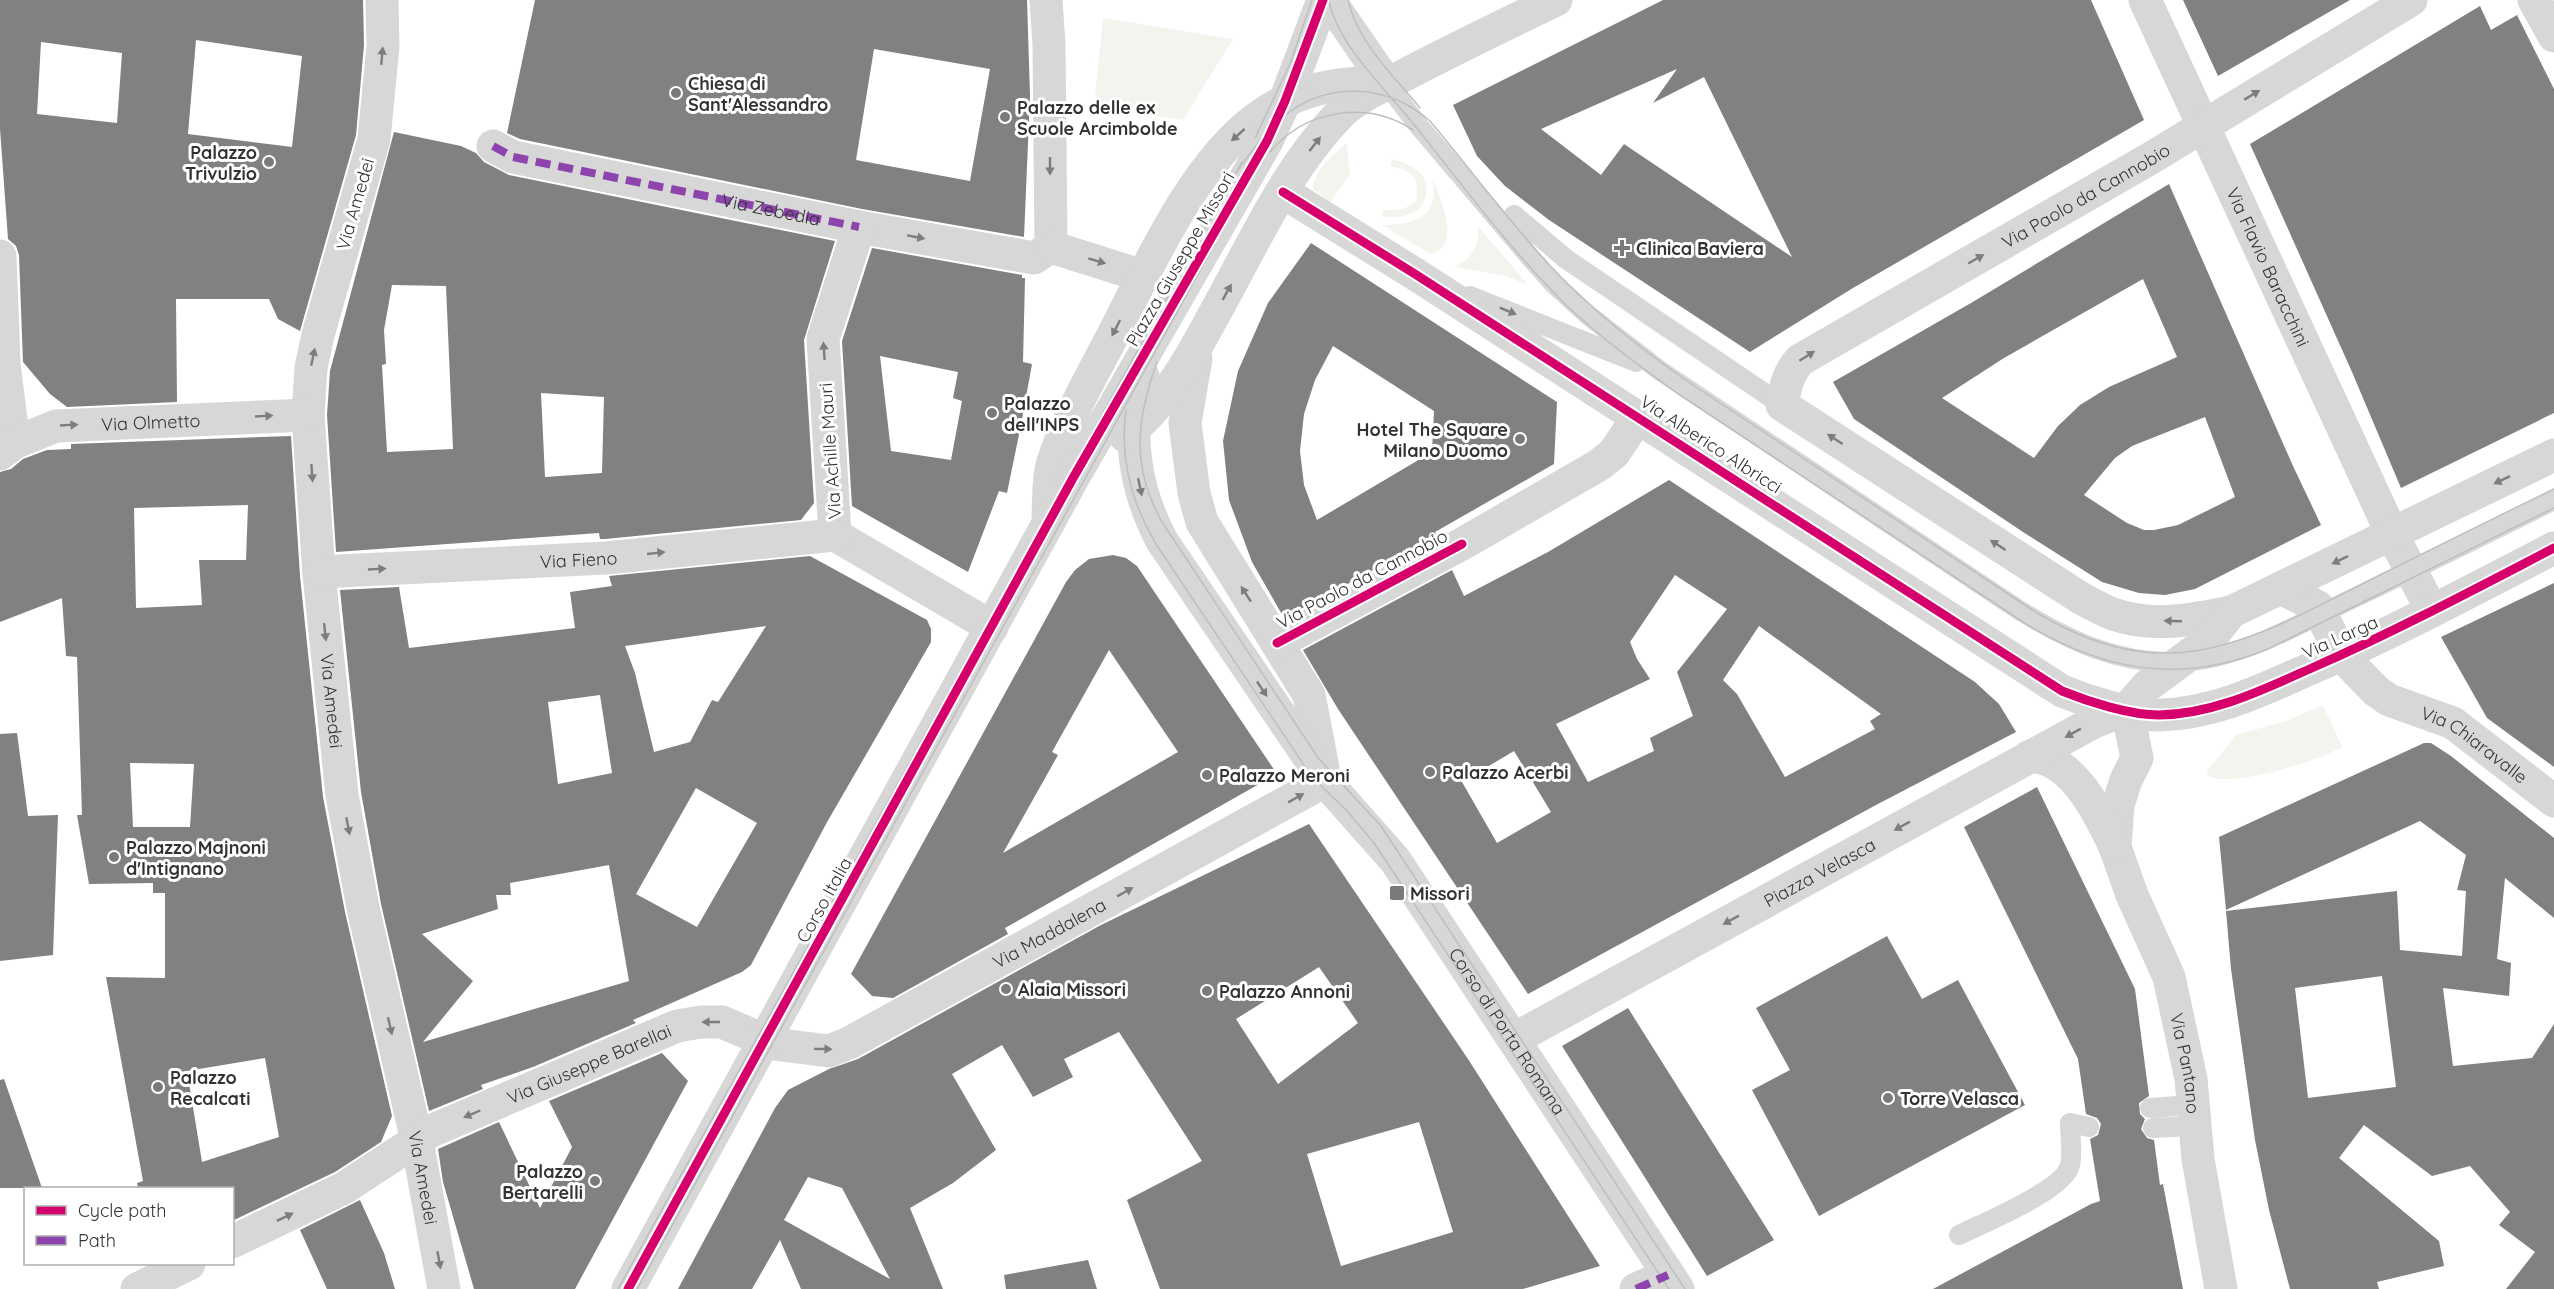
<svg xmlns="http://www.w3.org/2000/svg" width="2554" height="1289" font-family="Quicksand,sans-serif">
<rect width="100%" height="100%" fill="#fff"/>
<path fill="#f1f5ed" d="M1103,18L1233,39L1183,120L1094,107Z
M1345,144L1347,145L1350,175L1330,202L1313,189C1313,172 1333,155 1345,144Z
M1392,159C1419,166 1438,181 1419,210L1401,217H1382L1383,210C1397,211 1405,210 1416,201C1420,177 1413,171 1390,166Z
M1432,178C1440,197 1463,247 1430,254L1382,225C1415,225 1441,216 1432,178Z
M1478,226L1528,285L1506,276L1454,267C1472,259 1480,246 1478,226Z
M2323,705L2342,747C2321,760 2227,790 2207,775L2208,770L2236,735L2289,720Z"/>
<path fill="#818181" fill-rule="evenodd" d="M0,0H363L364,45L356,135L300,331L278,319L269,299H176L177,402L67,407L50,394L23,362L19,255L16,246L8,239L0,129ZM196,40L302,56L292,147L188,134ZM41,42L122,53L117,123L37,114Z
M535,0H1027L1030,96L1024,237L862,209L520,139L507,133ZM874,49L990,69L970,181L856,160Z
M1663,0H2091L2144,120L1853,288L1750,352L1549,220L1505,186L1477,156L1453,105ZM1677,69L1653,103L1704,77L1792,257L1624,144L1601,175L1541,129Z
M2183,0H2350L2218,76Z
M2480,6L2491,30L2517,15L2554,89V413L2401,488L2352,372L2250,144Z
M394,132L461,146L476,153L484,162L509,175L835,241L804,340L814,503L801,520L605,539H600L599,533L336,552L327,415L330,371ZM392,285L446,286L453,449L387,452L382,365L386,364L384,330ZM541,393L604,397L602,473L545,477Z
M2169,184L2293,466L2321,525L2195,589L2165,595L2139,593L2102,582L2023,532L1854,419L1833,382L1971,303ZM2143,279L2177,357L2109,387L2080,405L2058,426L2034,458L1942,398L2004,358ZM2205,417L2235,497L2178,525L2154,530H2144L2127,523L2084,495L2115,458L2132,446Z
M1311,243L1557,402L1554,464L1435,532L1437,536L1284,618L1252,562L1229,500L1223,441L1238,371L1268,303ZM1333,346L1434,411L1432,452L1317,520L1304,485L1300,451L1304,414L1315,380Z
M872,248L1022,275V278H1025L1023,362L1032,364L1021,425L1007,493L999,491L968,572L852,506L842,341ZM880,356L958,372L953,398L962,401L951,460L891,451Z
M291,436L300,576L323,797L345,912L392,1116L381,1142L335,1172L232,1221V1188H138L137,1183L143,1181L106,977L165,978V893H153V883L89,884L77,815H82L77,657L66,656L62,598L0,622V472L11,469L23,459L47,450L71,449V444ZM248,505L246,560H199L202,605L136,608L134,508ZM130,763L194,764L190,827H133ZM265,1058L279,1137L202,1162L187,1071Z
M1669,480L1975,682L1999,704L2016,732L1876,805L1528,994L1338,709L1303,650L1452,570L1464,596L1548,552ZM1675,575L1727,609L1677,672L1693,716L1650,738L1654,751L1588,782L1556,724L1650,679L1637,659L1630,642ZM1759,626L1881,714L1870,721L1875,729L1785,777L1737,694L1723,680ZM1514,751L1551,812L1497,843L1462,782Z
M1113,555L1126,558L1137,566L1277,774L1005,928L1008,934L893,998L872,996L851,974L1066,582L1075,570L1089,559ZM1109,650L1178,752L1003,853L1058,755L1052,752Z
M810,556L927,620L931,629V642L826,824L751,965L742,972L633,1020L636,1023L533,1067L481,1085L483,1089L429,1111L381,904L361,792L340,590L399,587L409,648L575,628L570,592L612,586L609,576ZM766,626L718,702L712,700L690,742L654,752L635,673L625,646ZM600,695L612,773L558,784L548,702ZM696,788L757,823L697,927L636,894ZM609,865L629,981L423,1042L473,981L422,934L498,909L496,895H511L510,883Z
M2554,583V767L2487,718L2441,637Z
M17,733L28,816L58,815L53,955L0,961V734Z
M2424,743H2431L2451,756L2554,838V918L2505,878L2497,959L2511,963L2509,996L2443,988L2453,1066L2532,1058L2554,1024V1289H2506L2535,1252L2499,1225L2510,1212L2470,1166L2432,1176L2364,1125L2339,1158L2439,1241L2444,1266L2377,1282L2379,1289H2290L2269,1210L2255,1140L2231,969L2226,911L2397,891L2400,950L2462,956L2466,891L2457,890L2466,855L2420,821L2226,910L2219,837ZM2382,976L2396,1087L2308,1098L2295,988Z
M2037,787L2135,989L2149,1096L2139,1103L2140,1114L2145,1119L2141,1129L2147,1138L2154,1140L2160,1185L2163,1184L2183,1289H1933L2091,1204L2100,1201L2090,1139L2098,1135L2101,1124L2097,1118L2086,1114L2078,1059L1964,827Z
M1309,824L1468,1059L1600,1266L1523,1289H1160L1127,1200L1202,1161L1119,1032L1064,1059L1073,1077L1033,1097L1002,1045L952,1074L996,1150L953,1183L910,1208L943,1289H801L780,1240L752,1289H678L775,1108L788,1090L829,1069L858,1059L1101,925ZM1319,967L1358,1023L1278,1084L1236,1019ZM1419,1122L1453,1232L1341,1266L1307,1154ZM808,1177L842,1188L890,1279L784,1220Z
M1887,936L1922,999L1958,980L2025,1105L1819,1216L1752,1090L1790,1070L1756,1008Z
M1628,1008L1774,1240L1707,1276L1562,1046Z
M662,1053L688,1081L575,1289H474L443,1182L438,1149L499,1122L540,1208L572,1147L549,1101Z
M4,1079L42,1188H0V1080Z
M360,1200L384,1253L395,1289H327L300,1230Z
M1088,1260L1097,1289H1006L1004,1275Z"/>
<g fill="none" stroke-linecap="round" stroke-linejoin="round">
<path stroke="#d7d7d7" stroke-width="20" d="M1387,84L1418,125L1530,257L1554,284L1588,315L1659,370L2019,610C2070,641 2119,665 2181,662C2240,659 2301,623 2354,598C2421,566 2488,533 2554,500
M1514,215L1566,259L1782,405
M1470,296L1636,362
M2150,1108L2192,1105
M2070,1123L2089,1127
M2153,1128L2193,1126
M1959,1235C1983,1223 2065,1190 2070,1165C2073,1152 2070,1136 2070,1123"/>
<g stroke="#d7d7d7" stroke-width="33">
<path id="s1" d="M382,0L383,46L374,139L318,335L311,368L308,415L319,574L342,795L363,908L417,1141L444,1289"/>
<path d="M1046,0L1049,45L1051,247"/>
<path d="M1329,0L1387,84"/>
<path id="s2" d="M2145,0L2392,534L2432,611"/>
<path d="M2534,0L2554,36"/>
<path d="M493,146L513,157L859,227L1034,258L1051,247"/>
<path d="M1283,192L1415,274L2062,691C2089,702 2130,715 2159,715C2215,714 2264,689 2314,667C2396,631 2475,589 2554,548"/>
<path d="M1051,247L1143,276"/>
<path d="M0,256L4,364L14,443"/>
<path d="M1196,359L1185,423L1194,493L1202,522L1309,695L1323,768"/>
<path id="s3" d="M1143,376C1125,432 1135,490 1162,541L1325,781L1395,860L1678,1289"/>
<path d="M1125,436C1164,405 1188,363 1211,320C1250,251 1286,168 1342,112C1358,97 1381,87 1401,77C1452,50 1504,25 1556,0"/>
<path id="s4" d="M0,454L14,443L56,426L308,415"/>
<path d="M1048,515C1049,499 1048,480 1052,465C1066,420 1090,379 1112,337C1148,267 1193,165 1257,118C1295,90 1339,80 1386,84"/>
<path d="M835,535L823,339L859,227"/>
<path d="M835,535L992,627"/>
<path id="s5" d="M319,574L339,571L606,558L835,535"/>
<path id="s6" d="M2281,588L2318,607L2341,655L2376,691L2389,700L2453,723L2554,801"/>
<path id="s7" d="M2231,612C2192,620 2152,628 2113,614C2102,610 2090,603 2079,597L1782,405C1785,388 1788,373 1800,360L2151,158L2411,0"/>
<path d="M1277,643L1462,544L1599,465L1614,453L1638,417"/>
<path id="s8" d="M2127,709L2137,758L2126,780L2118,805L2115,847L2132,895L2169,977L2191,1079L2198,1159L2221,1289"/>
<path d="M2030,756C2073,758 2099,813 2115,847"/>
<path id="s9" d="M1514,1039L2092,723L2127,709L2147,686L2208,641L2231,612L2554,455"/>
<path id="s10" d="M232,1242L344,1188L431,1131L677,1026L701,1022H722L773,1044L829,1051L849,1043L1325,781"/>
<path d="M137,1289L189,1264"/>
<path d="M628,1289L1073,478L1267,141L1285,101L1323,0"/>
<path d="M1636,1289L1668,1275"/>
</g>
<path stroke="#bebebe" stroke-width="1.5" d="M1329,0C1336,41 1381,85 1407,116C1459,180 1507,247 1566,305C1601,338 1638,365 1677,393L2026,624C2104,671 2181,685 2268,649L2554,508
M1348,0C1358,43 1393,75 1420,108
M1255,138L1290,64L1312,0
M1270,152C1306,109 1367,100 1413,130
M1238,170C1252,151 1265,132 1283,117C1327,80 1388,84 1430,121C1471,170 1509,222 1553,269C1595,313 1642,350 1693,385L2034,611C2168,693 2251,640 2374,578C2434,548 2494,518 2554,489
M1157,362C1136,421 1131,466 1162,522L1319,759L1381,826L1685,1289
M1126,410C1119,459 1131,502 1156,544L1312,777L1347,811L1374,843L1669,1289
M618,1289L1242,162
M637,1289L1265,153L1299,80L1328,0"/>
<g stroke="#8e44ad" stroke-width="8" stroke-dasharray="15 8" stroke-linecap="butt">
<path id="s11" d="M493,146L513,157L859,227"/>
<path d="M1636,1289L1668,1275"/>
</g>
<g stroke="#fff" stroke-width="13">
<path id="cycleway" d="M1283,192L1415,274L2062,691C2089,702 2130,715 2159,715C2215,714 2264,689 2314,667C2396,631 2475,589 2554,548
M1277,643L1462,544
M628,1289L1073,478L1267,141L1285,101L1323,0"/>
</g>
<use href="#cycleway" stroke="#d6006c" stroke-width="9"/>
</g>
<defs><path id="oneway-solid" d="M-6-.8H1V-3.2L6.5 0L1 3.2V.8H-6Z" transform="scale(1.5)"/></defs>
<g fill="#7d7d7d">
<use href="#oneway-solid" transform="translate(382 56) rotate(-85)"/>
<use href="#oneway-solid" transform="translate(2252 95) rotate(-31)"/>
<use href="#oneway-solid" transform="translate(1238 135) rotate(138)"/>
<use href="#oneway-solid" transform="translate(1315 144) rotate(-52)"/>
<use href="#oneway-solid" transform="translate(1050 166) rotate(90)"/>
<use href="#oneway-solid" transform="translate(916 237) rotate(10)"/>
<use href="#oneway-solid" transform="translate(1976 259) rotate(-30)"/>
<use href="#oneway-solid" transform="translate(1097 261) rotate(17)"/>
<use href="#oneway-solid" transform="translate(1227 292) rotate(-61)"/>
<use href="#oneway-solid" transform="translate(1508 311) rotate(22)"/>
<use href="#oneway-solid" transform="translate(1116 328) rotate(117)"/>
<use href="#oneway-solid" transform="translate(824 351) rotate(-94)"/>
<use href="#oneway-solid" transform="translate(1807 356) rotate(-32)"/>
<use href="#oneway-solid" transform="translate(313 357) rotate(-78)"/>
<use href="#oneway-solid" transform="translate(264 416) rotate(-3)"/>
<use href="#oneway-solid" transform="translate(69 425) rotate(-3)"/>
<use href="#oneway-solid" transform="translate(1835 439) rotate(-147)"/>
<use href="#oneway-solid" transform="translate(312 473) rotate(86)"/>
<use href="#oneway-solid" transform="translate(2502 480) rotate(154)"/>
<use href="#oneway-solid" transform="translate(1140 487) rotate(78)"/>
<use href="#oneway-solid" transform="translate(1998 545) rotate(-147)"/>
<use href="#oneway-solid" transform="translate(656 553) rotate(-6)"/>
<use href="#oneway-solid" transform="translate(2340 560) rotate(154)"/>
<use href="#oneway-solid" transform="translate(377 569) rotate(-3)"/>
<use href="#oneway-solid" transform="translate(1246 594) rotate(-123)"/>
<use href="#oneway-solid" transform="translate(2173 621) rotate(-178)"/>
<use href="#oneway-solid" transform="translate(325 632) rotate(84)"/>
<use href="#oneway-solid" transform="translate(1262 689) rotate(56)"/>
<use href="#oneway-solid" transform="translate(2073 733) rotate(151)"/>
<use href="#oneway-solid" transform="translate(1296 798) rotate(-29)"/>
<use href="#oneway-solid" transform="translate(348 826) rotate(79)"/>
<use href="#oneway-solid" transform="translate(1902 826) rotate(151)"/>
<use href="#oneway-solid" transform="translate(1125 892) rotate(-29)"/>
<use href="#oneway-solid" transform="translate(1731 920) rotate(151)"/>
<use href="#oneway-solid" transform="translate(711 1022) rotate(180)"/>
<use href="#oneway-solid" transform="translate(390 1026) rotate(77)"/>
<use href="#oneway-solid" transform="translate(823 1049) rotate(1)"/>
<use href="#oneway-solid" transform="translate(472 1114) rotate(157)"/>
<use href="#oneway-solid" transform="translate(285 1217) rotate(-26)"/>
<use href="#oneway-solid" transform="translate(439 1260) rotate(80)"/>
</g>
<g fill="#7a7a7a" stroke="#fff" stroke-width="2">
<circle cx="676" cy="93" r="6"/>
<circle cx="1005" cy="117" r="6"/>
<circle cx="269" cy="162" r="6"/>
<path d="M1619 239h6v6h6v6h-6v6h-6v-6h-6v-6h6z"/>
<circle cx="992" cy="413" r="6"/>
<circle cx="1520" cy="439" r="6"/>
<circle cx="1430" cy="772" r="6"/>
<circle cx="1207" cy="775" r="6"/>
<circle cx="114" cy="857" r="6"/>
<rect x="1389" y="885" width="16" height="16" rx="3"/>
<circle cx="1006" cy="989" r="6"/>
<circle cx="1207" cy="991" r="6"/>
<circle cx="158" cy="1087" r="6"/>
<circle cx="1888" cy="1098" r="6"/>
<circle cx="595" cy="1181" r="6"/>
</g>
<g text-anchor="middle" dominant-baseline="central" stroke-width="6" stroke-linejoin="round" paint-order="stroke">
<g font-size="18" font-weight="bold" fill="#333" stroke="#fff" text-anchor="start">
<text x="688" y="83">Chiesa di<tspan x="688" dy="21">Sant'Alessandro</tspan></text>
<text x="1017" y="107">Palazzo delle ex<tspan x="1017" dy="21">Scuole Arcimbolde</tspan></text>
<text x="257" y="152" text-anchor="end">Palazzo<tspan x="257" dy="21">Trivulzio</tspan></text>
<text x="1636" y="248">Clinica Baviera</text>
<text x="1004" y="403">Palazzo<tspan x="1004" dy="21">dell'INPS</tspan></text>
<text x="1508" y="429" text-anchor="end">Hotel The Square<tspan x="1508" dy="21">Milano Duomo</tspan></text>
<text x="1442" y="772">Palazzo Acerbi</text>
<text x="1219" y="775">Palazzo Meroni</text>
<text x="126" y="847">Palazzo Majnoni<tspan x="126" dy="21">d'Intignano</tspan></text>
<text x="1410" y="893">Missori</text>
<text x="1018" y="989">Alaia Missori</text>
<text x="1219" y="991">Palazzo Annoni</text>
<text x="170" y="1077">Palazzo<tspan x="170" dy="21">Recalcati</tspan></text>
<text x="1900" y="1098">Torre Velasca</text>
<text x="583" y="1171" text-anchor="end">Palazzo<tspan x="583" dy="21">Bertarelli</tspan></text>
</g>
<g font-size="18" fill="#333" stroke="#fff">
<text stroke="none"><textPath href="#s7" startOffset="890">Via Paolo da Cannobio</textPath></text>
<text transform="translate(355 204) rotate(-74)">Via Amedei</text>
<text stroke="none"><textPath href="#s11" startOffset="286">Via Zebedia</textPath></text>
<text transform="translate(1180 259) rotate(-60)">Piazza Giuseppe Missori</text>
<text stroke="none"><textPath href="#s2" startOffset="294">Via Flavio Baracchini</textPath></text>
<text stroke="none"><textPath href="#s4" startOffset="158">Via Olmetto</textPath></text>
<text transform="translate(1711 444) rotate(33)">Via Alberico Albricci</text>
<text transform="translate(830 451) rotate(-94)">Via Achille Mauri</text>
<text stroke="none"><textPath href="#s5" startOffset="260">Via Fieno</textPath></text>
<text transform="translate(1362 579) rotate(-28)">Via Paolo da Cannobio</text>
<text transform="translate(2340 637) rotate(-24)">Via Larga</text>
<text stroke="none"><textPath href="#s1" startOffset="711">Via Amedei</textPath></text>
<text stroke="none"><textPath href="#s6" startOffset="258">Via Chiaravalle</textPath></text>
<text stroke="none"><textPath href="#s9" startOffset="348">Piazza Velasca</textPath></text>
<text transform="translate(824 900) rotate(-61)">Corso Italia</text>
<text stroke="none"><textPath href="#s10" startOffset="903">Via Maddalena</textPath></text>
<text stroke="none"><textPath href="#s3" startOffset="771">Corso di Porta Romana</textPath></text>
<text stroke="none"><textPath href="#s8" startOffset="372">Via Pantano</textPath></text>
<text stroke="none"><textPath href="#s10" startOffset="400">Via Giuseppe Barellai</textPath></text>
<text stroke="none"><textPath href="#s1" startOffset="1197">Via Amedei</textPath></text>
</g>
</g>
<rect x="24" y="1187" width="210" height="78" fill="#ffffff" stroke="#adadad" stroke-width="1.5"/>
<rect x="36" y="1206" width="30" height="9" fill="#d6006c" stroke="#adadad" stroke-width="1.5"/>
<text x="78" y="1217" font-size="18" fill="#333333">Cycle path</text>
<rect x="36" y="1236" width="30" height="9" fill="#8e44ad" stroke="#adadad" stroke-width="1.5"/>
<text x="78" y="1247" font-size="18" fill="#333333">Path</text>
</svg>
